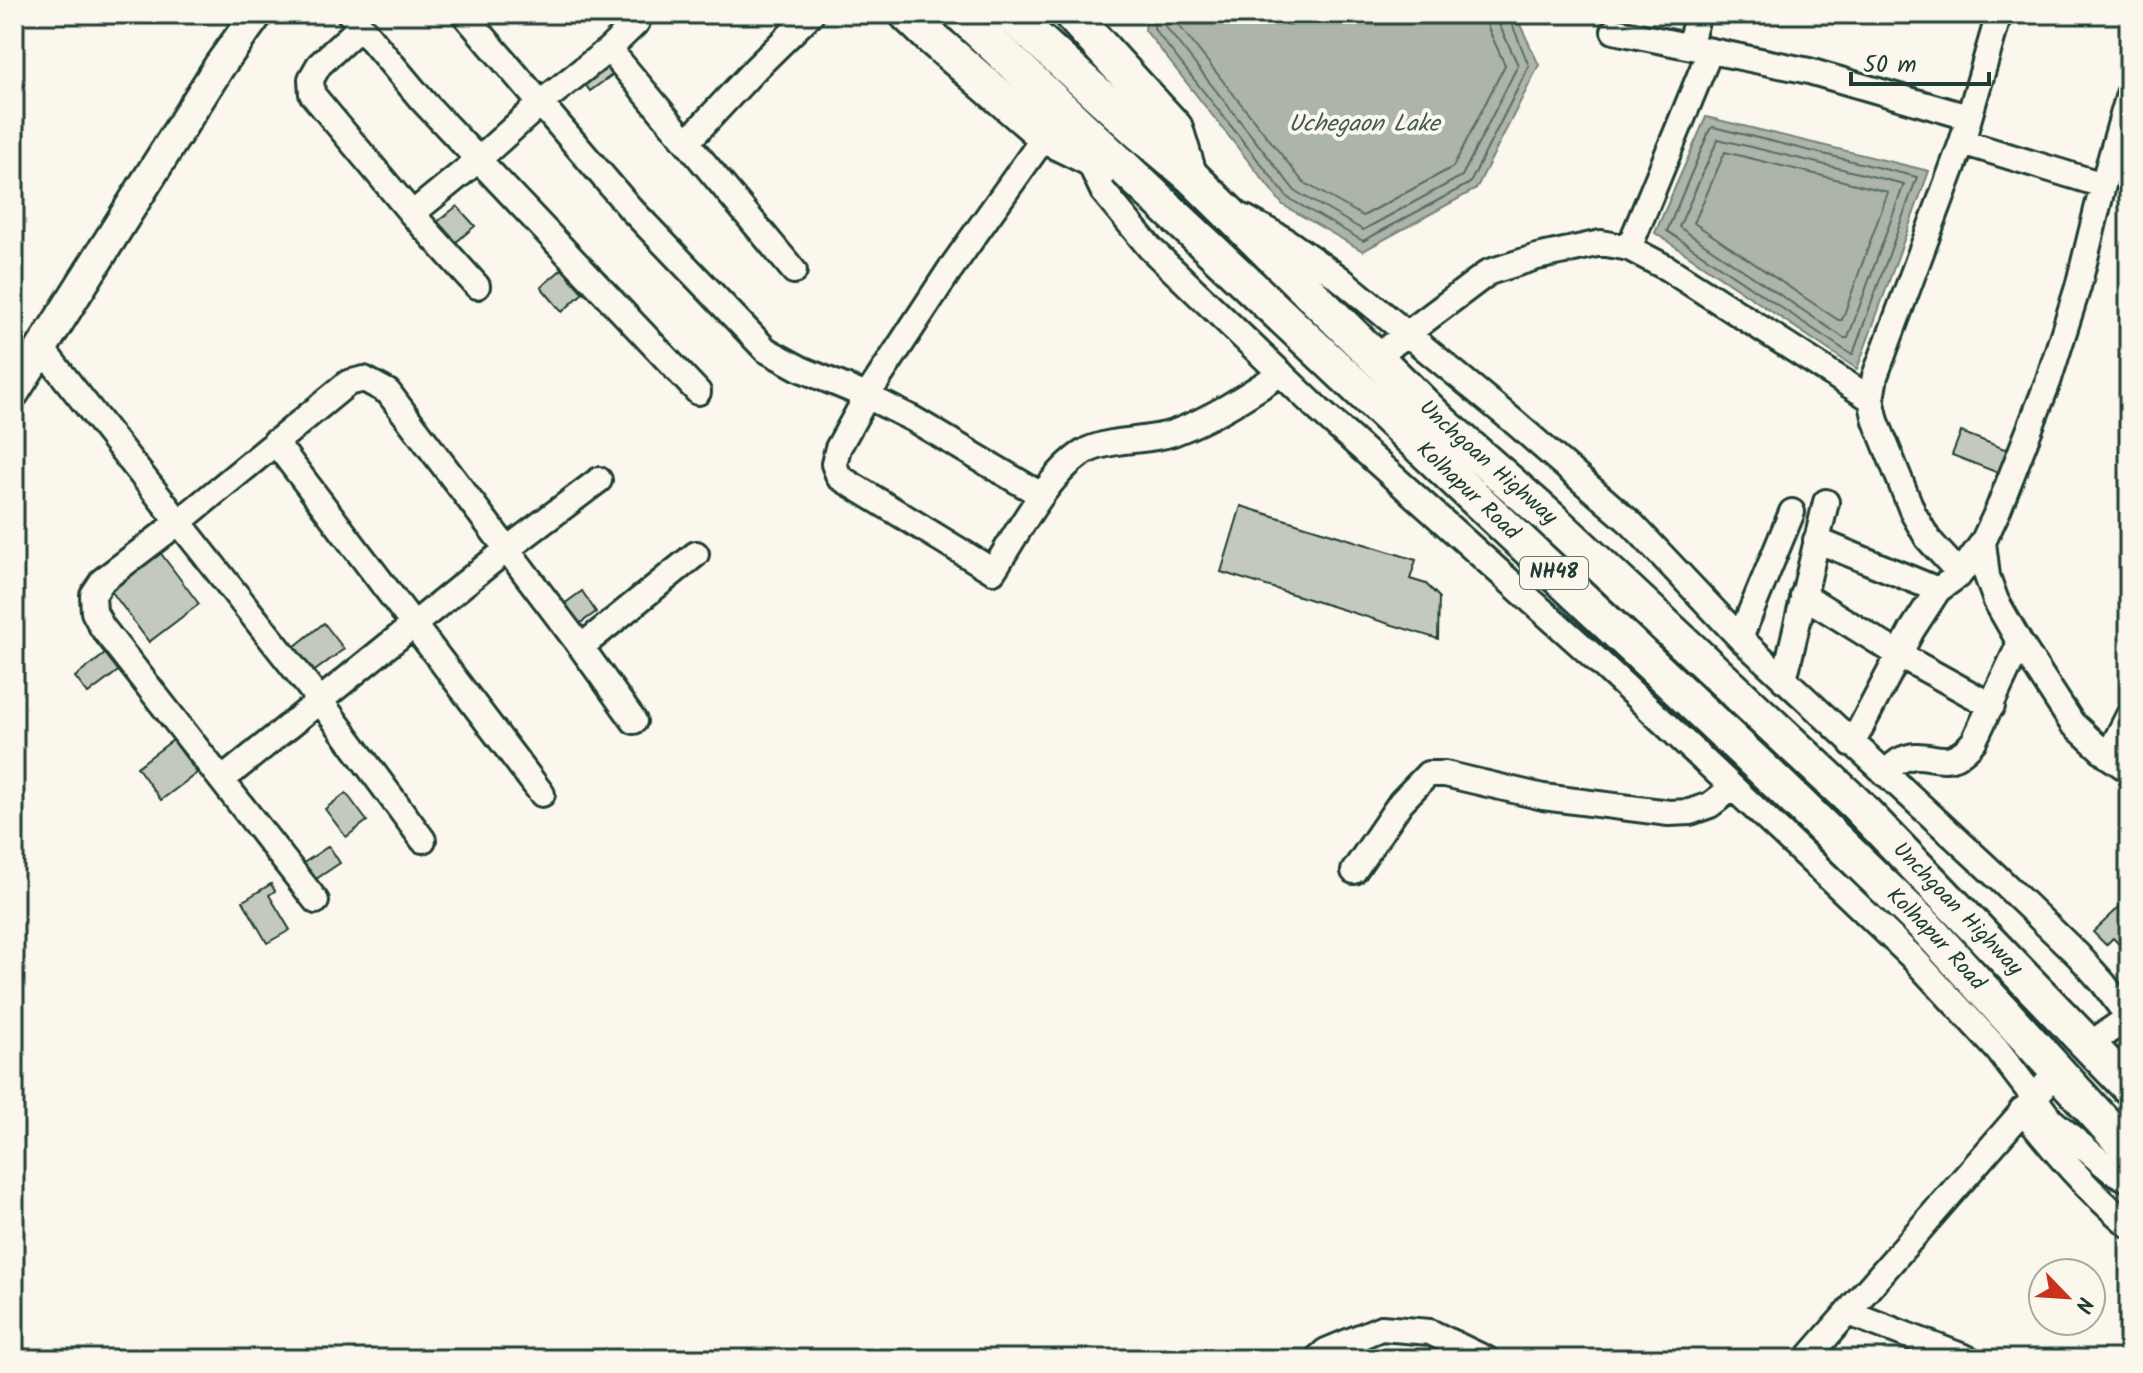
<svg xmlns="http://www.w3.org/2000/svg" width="2143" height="1373" font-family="Kalam,sans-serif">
<rect width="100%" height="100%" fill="#fbf7ec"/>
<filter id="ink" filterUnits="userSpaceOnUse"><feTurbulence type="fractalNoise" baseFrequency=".0125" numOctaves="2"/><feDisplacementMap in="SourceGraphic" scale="16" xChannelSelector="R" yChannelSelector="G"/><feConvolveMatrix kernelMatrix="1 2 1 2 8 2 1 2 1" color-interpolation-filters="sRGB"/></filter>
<g filter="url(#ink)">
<path fill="#adb4aa" stroke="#74847b" stroke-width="2" d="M1147,14H1515L1539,65L1476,189L1363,251L1283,205L1145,30Z
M1706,117L1929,171L1857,369L1655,233Z"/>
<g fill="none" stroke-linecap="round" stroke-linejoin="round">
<path stroke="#586d63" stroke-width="2" d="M1155,14L1154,29L1288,198L1363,241L1470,183L1529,66L1508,14
M1165,14V26L1295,191L1363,230L1462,176L1518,65L1499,24L1498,14
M1177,14V23L1303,182L1363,216L1453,167L1505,65L1488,28L1486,14
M1713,127L1917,177L1853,354L1849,353L1667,231L1710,129Z
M1718,139L1904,184L1848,338H1844L1679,227Z
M1725,152L1888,192L1842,320H1838L1694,223Z"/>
</g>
<path fill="#c4c9be" stroke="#1f3d34" stroke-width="2" d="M601,60L612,75L590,91L579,76Z
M457,206L475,226L454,244L436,223Z
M562,269L583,293L562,312L541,287Z
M1961,432L2010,451L2001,474L1952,455Z
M1241,506L1416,560L1410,579L1426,584L1439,597L1438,639L1221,572Z
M159,551L199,604L149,642L109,588Z
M582,591L596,612L575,627L560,607Z
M324,623L344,649L308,676L289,651Z
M109,651L122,668L88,694L75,677Z
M173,740L197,773L161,800L137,767Z
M346,793L367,821L346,837L325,809Z
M329,846L340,863L313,881L302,864Z
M271,884L275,891L269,895L290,930L267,943L243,901Z
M2129,898V955L2113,938L2106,945L2093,932Z"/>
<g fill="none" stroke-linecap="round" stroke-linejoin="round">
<g stroke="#1f3d34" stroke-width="30">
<path id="minor" d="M350,14L422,100L698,392
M464,14L630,208L766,350L801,369L867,396L913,419L1041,495
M360,27L319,65L311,79L312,94L412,214L477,286
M1614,31L1809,71L1968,117
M1689,46L1698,14
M609,49L794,271
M1045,136L949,271L867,396L838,448L834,464L839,477L993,571C1016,536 1051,468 1088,450C1115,438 1146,442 1173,433C1211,419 1247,396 1281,373
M687,142L756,68L811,14
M1962,142L2103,185
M1087,157L1103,191L1150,248L1319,410L1594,657L1841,889L1911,956L1997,1049L2051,1120L2112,1171L2129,1180
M412,214L478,160L542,102L609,49L637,22L638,14
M1245,218L1285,240L1338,277L1512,420L1632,524L1740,638L1994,874L2078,955L2104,984L2129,1018
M1629,248L1710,51
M43,350L321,702L423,840
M1375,358L1489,272L1537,257L1601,243L1629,248L1667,268L1871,399
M275,442L542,794
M1816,540L1938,590
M1983,542L1987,576L1996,601L2020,643L2072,723L2108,756L2129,770
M1960,574L1928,539L1913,513L1876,421L1871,399L1875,376L1962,142L1999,14
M1803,595L1898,654L1992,706
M1740,638L1792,512
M581,647L696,554
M1784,680L1826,502
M1852,744L1912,630L1938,590L1960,574L1983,542L1998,510L2048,382L2078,287L2103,185L2129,94
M2108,756L2129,715
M1885,774C1889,770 1894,764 1899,761C1929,744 1944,778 1974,741L2020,643
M222,780L506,550L599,480
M1354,871L1401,802L1428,774H1445L1543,797L1669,813L1690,812L1710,805L1732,788
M316,901L102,627L94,612L93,595L103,580L179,522L348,383L364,379L388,392L581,647L634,721
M2103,1035L2129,1017
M2022,1110C2055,1152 2088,1191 2129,1225
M1849,1313L1969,1359
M1317,1359L1326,1351L1381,1328L1430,1332L1486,1359
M1807,1359L2048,1082"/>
</g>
<g stroke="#1f3d34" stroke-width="36">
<path id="major" d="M14,392L220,65L257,14"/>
</g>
<g stroke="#1f3d34" stroke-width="40">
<g id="highway">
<path d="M907,14L933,39L1045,136L1106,166"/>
<path id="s1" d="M961,14L1787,792L1925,926L2129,1150"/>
<path id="s2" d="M1010,14L1140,133L1189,174L1444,425L1550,518L1855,803L2129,1087"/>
<path d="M1071,14L1175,128L1189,174"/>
</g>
</g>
<use href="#minor" stroke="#fbf7ec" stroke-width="24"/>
<use href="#major" stroke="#fbf7ec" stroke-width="30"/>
<use href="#highway" stroke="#fbf7ec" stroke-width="34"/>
</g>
</g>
<g text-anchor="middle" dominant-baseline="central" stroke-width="8" stroke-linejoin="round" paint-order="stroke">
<rect fill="#fbf7ec" stroke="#61756b" stroke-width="2" x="1520" y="557" width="68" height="32" rx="6"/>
<g font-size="20" font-weight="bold" fill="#1f3d34">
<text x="1554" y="573">NH48</text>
</g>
<g font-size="22" fill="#1f3d34" stroke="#fbf7ec">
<text stroke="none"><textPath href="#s2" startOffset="656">Unchgoan Highway</textPath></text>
<text stroke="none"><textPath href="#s1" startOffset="696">Kolhapur Road</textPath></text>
<text stroke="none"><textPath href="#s2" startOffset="1304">Unchgoan Highway</textPath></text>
<text stroke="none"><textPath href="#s1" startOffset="1344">Kolhapur Road</textPath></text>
</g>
<g font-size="24" font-style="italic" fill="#425b52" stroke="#fbf7ec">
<text x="1364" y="124">Uchegaon Lake</text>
</g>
</g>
<rect width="2143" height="1373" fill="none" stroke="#fbf7ec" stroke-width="48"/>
<rect x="24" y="24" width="2095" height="1325" fill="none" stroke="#1f3d34" stroke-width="3" filter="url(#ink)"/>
<g transform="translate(2067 1297) rotate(115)"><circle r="38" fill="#fbf7ec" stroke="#a3ada2" stroke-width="2"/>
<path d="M0-6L14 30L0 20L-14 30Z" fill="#c8321e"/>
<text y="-12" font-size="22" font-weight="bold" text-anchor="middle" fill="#1f3d34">N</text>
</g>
<path d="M1851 72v12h138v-12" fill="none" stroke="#1f3d34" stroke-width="4"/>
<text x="1863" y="72" font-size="24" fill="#1f3d34" stroke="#fbf7ec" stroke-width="6" paint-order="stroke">50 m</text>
</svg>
